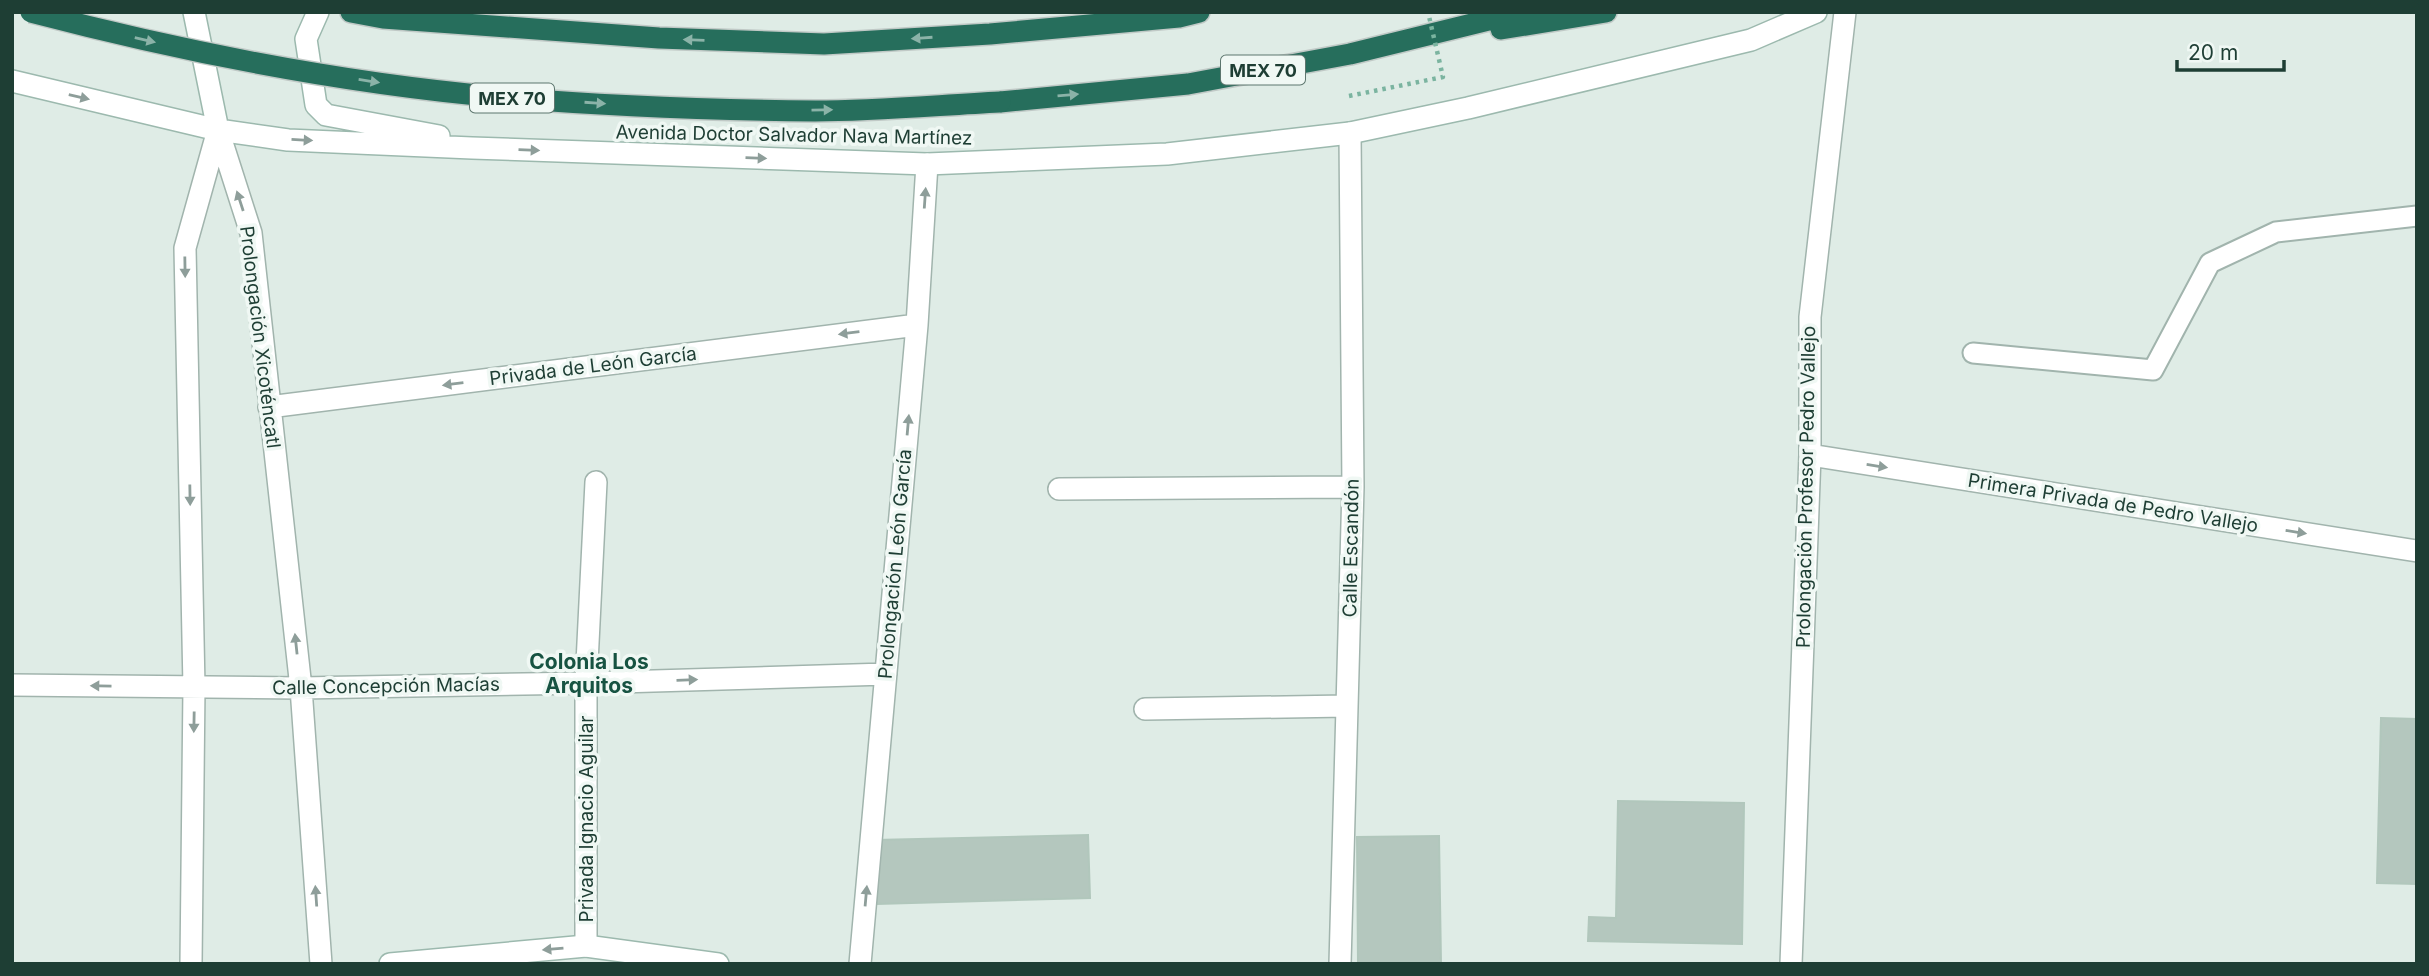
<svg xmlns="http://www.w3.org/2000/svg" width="2429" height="976" font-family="Inter,sans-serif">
<rect width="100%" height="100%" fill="#dfece6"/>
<path fill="#b4c7be" stroke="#b1c7bc" stroke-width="2" d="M2381,718L2417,719V884L2377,883Z
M1618,801L1744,803L1742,944L1588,941L1589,917L1616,918Z
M1088,835L1090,898L877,904L875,840Z
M1439,836L1441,964H1358L1357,837Z"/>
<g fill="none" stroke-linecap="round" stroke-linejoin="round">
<g stroke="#a1b4ad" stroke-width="23">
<path id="lane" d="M1973,353L2153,370L2210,263L2276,232L2417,216"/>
</g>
<g stroke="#a1b4ad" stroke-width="24">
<path id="street" d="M218,130L251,233L301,688L321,964
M269,407L917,325
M1810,455L2417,551
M1059,489L1353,487
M12,685L301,688L586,683L886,674
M1145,709L1347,706
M586,946V683L596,482
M191,964L194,687L185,248L218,130
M860,964L917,325L927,164
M1340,964L1353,487L1350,133
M1791,964L1810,455V317L1845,12"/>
</g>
<g stroke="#9cb9ae" stroke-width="24">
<path id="secondary" d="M194,12L218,130
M318,12L306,39L316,105L326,115L439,136
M12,81L218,130L288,140L472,148L927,164L1167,154L1350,133L1468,108L1751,40L1816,12
M390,964L586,946L718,964"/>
</g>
<g stroke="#c0c9c6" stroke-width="24">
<path id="highway" d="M351,12L383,18L659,38L824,44L990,34L1179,17L1199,12
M1501,29L1606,12
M1000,102L1188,84L1350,54L1521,12"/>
</g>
<use href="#lane" stroke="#fff" stroke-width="19"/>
<use href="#street" stroke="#fff" stroke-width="21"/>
<use href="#secondary" stroke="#fff" stroke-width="21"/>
<use href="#highway" stroke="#266e5c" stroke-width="21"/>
<g stroke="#c0c9c6" stroke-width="24" stroke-linecap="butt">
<path id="highway-bridge" d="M31,12C184,52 341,83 499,97C604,106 710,110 815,111C877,111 939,105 1000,102"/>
</g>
<path stroke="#7bb4a0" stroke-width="4.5" stroke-dasharray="3.5 5" stroke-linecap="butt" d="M1349,96L1443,77L1428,12"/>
<use href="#highway-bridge" stroke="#266e5c" stroke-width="21"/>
</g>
<defs><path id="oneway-solid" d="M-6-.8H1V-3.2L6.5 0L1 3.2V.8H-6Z" transform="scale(1.75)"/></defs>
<g fill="#8bb3a8">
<use href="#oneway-solid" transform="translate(922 38) rotate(176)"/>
<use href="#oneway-solid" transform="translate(145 40) rotate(13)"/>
<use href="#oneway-solid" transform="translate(694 40) rotate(-178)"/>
<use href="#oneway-solid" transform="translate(369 81) rotate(9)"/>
<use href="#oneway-solid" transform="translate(1068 95) rotate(-5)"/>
<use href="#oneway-solid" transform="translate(595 103) rotate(4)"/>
<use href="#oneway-solid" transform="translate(822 110) rotate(-1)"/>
</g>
<g fill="#8e9e9a">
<use href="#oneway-solid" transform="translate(79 97) rotate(13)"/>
<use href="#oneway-solid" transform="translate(302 140) rotate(3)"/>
<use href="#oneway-solid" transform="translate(529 150) rotate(2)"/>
<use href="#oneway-solid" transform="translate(756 158) rotate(2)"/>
<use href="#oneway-solid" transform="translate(925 198) rotate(-86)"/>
<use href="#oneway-solid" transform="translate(240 201) rotate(-108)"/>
<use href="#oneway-solid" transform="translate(185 267) rotate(89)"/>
<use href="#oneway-solid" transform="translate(849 333) rotate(173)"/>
<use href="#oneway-solid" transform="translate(453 384) rotate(173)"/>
<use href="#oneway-solid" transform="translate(908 425) rotate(-85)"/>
<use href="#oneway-solid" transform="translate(1877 466) rotate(9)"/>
<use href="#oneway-solid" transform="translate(190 495) rotate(89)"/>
<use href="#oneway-solid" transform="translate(2296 532) rotate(9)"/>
<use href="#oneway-solid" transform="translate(296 644) rotate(-96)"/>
<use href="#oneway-solid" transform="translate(687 680) rotate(-2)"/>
<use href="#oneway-solid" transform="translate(101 686) rotate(-179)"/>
<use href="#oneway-solid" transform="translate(194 722) rotate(91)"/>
<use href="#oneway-solid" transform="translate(316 896) rotate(-94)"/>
<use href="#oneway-solid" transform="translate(866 896) rotate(-85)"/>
<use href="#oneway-solid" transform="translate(553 949) rotate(175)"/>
</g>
<g text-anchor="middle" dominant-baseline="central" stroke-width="7" stroke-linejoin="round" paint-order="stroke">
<g fill="#f0f8f4" stroke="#5d766e" stroke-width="2">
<rect x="1221" y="55.5" width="84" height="29" rx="5"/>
<rect x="470" y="83.5" width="84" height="29" rx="5"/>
</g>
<g font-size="18" font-weight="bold" fill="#1e3e34">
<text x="1263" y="70">MEX 70</text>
<text x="512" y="98">MEX 70</text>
</g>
<g font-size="19" fill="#1e3e34" stroke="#f0f8f4">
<text transform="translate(794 135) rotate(1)">Avenida Doctor Salvador Nava Martínez</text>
<text transform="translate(260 337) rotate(83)">Prolongación Xicoténcatl</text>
<text transform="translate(593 366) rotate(-7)">Privada de León García</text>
<text transform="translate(1806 487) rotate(-89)">Prolongación Profesor Pedro Vallejo</text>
<text transform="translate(2113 503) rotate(9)">Primera Privada de Pedro Vallejo</text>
<text transform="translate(1351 548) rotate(-89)">Calle Escandón</text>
<text transform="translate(895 564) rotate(-85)">Prolongación León García</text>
<text transform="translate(386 686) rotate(-1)">Calle Concepción Macías</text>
<text transform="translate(586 819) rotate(-90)">Privada Ignacio Aguilar</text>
</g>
<g font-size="21" font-weight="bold" fill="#175342" stroke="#f0f8f4">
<text x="589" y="661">Colonia Los<tspan x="589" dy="24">Arquitos</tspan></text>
</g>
</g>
<rect width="2429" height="976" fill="none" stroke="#1e3e34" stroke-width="28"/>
<path d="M2177 60v10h107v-10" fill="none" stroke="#1e3e34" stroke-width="3.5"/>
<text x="2188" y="60" font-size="21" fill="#1e3e34" stroke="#f0f8f4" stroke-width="5" paint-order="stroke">20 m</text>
</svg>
